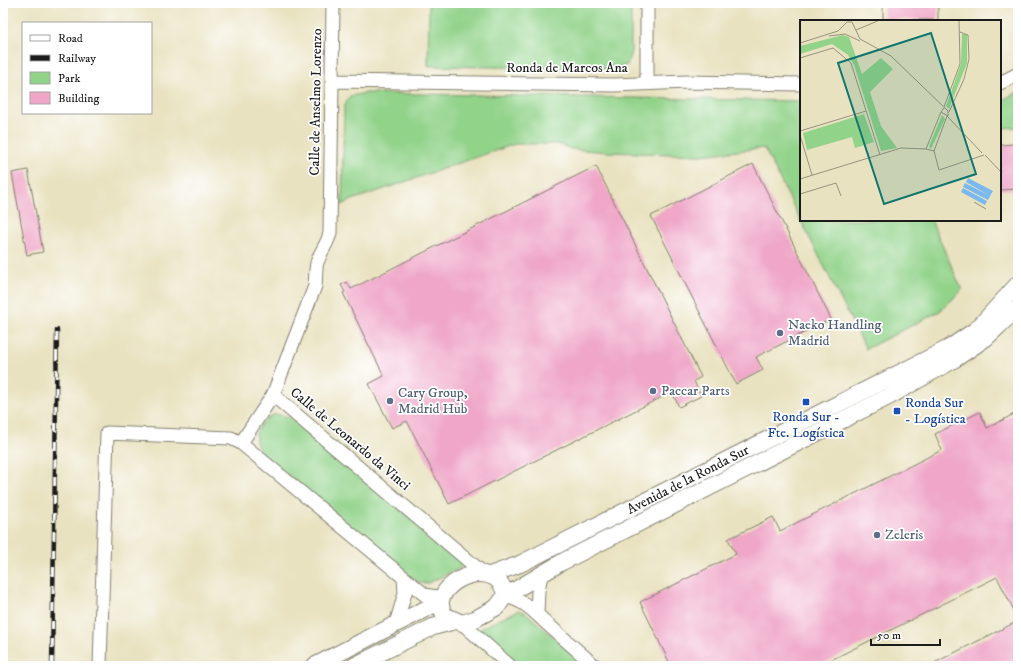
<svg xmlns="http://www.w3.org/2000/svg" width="1021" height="669" font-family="'IM FELL DW Pica',serif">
<rect width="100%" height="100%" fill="#fff"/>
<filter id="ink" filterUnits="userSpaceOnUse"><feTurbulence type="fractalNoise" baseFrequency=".025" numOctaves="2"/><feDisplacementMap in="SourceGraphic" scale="8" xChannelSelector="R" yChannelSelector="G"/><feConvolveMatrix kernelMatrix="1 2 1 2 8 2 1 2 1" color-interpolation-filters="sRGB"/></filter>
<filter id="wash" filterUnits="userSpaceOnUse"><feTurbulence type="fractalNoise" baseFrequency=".012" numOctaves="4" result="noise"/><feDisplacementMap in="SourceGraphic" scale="16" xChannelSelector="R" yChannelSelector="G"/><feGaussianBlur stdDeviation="0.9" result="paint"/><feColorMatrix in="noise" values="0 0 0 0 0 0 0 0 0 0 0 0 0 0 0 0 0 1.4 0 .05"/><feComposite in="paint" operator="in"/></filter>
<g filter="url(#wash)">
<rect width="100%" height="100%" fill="#e9e2c0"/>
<path fill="#92d38a" stroke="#577853" d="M429,3H631V55L627,65L616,69L428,66Z
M1018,92V127L1000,128V101Z
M366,93L801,101V220H931L962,290L940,311L866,349L764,148L701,155L608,152L571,149L558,144H515L352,200L342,205L344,107L350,96Z
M275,414L289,417L463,562L460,568L428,583H418L262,453C249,438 258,422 275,414Z
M519,610L526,613L586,666H519L480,631L483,627Z"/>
<g id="blocks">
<path fill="#efa6c7" d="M883,3H938V20L883,19Z
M1014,144L1017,189L1000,190V145Z
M753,164L831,319L756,357L763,370L736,384L651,216Z
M596,166L701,377L694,381L701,396L679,407L672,392L449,504L407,421L392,428L369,384L384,376L343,293L345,292L341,285L347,282L351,289Z
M28,170L43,252L27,255L12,173Z
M980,412L987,428L1018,412V618L997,577L819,666H671L640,602L736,554L728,539L773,517L780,531L942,450L935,434Z
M1018,621V666H928Z"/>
</g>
</g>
<g filter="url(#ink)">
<use href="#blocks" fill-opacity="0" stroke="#827f6e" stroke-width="1"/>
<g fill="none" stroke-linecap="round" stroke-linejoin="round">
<g stroke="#827f6e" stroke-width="15">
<path id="minor" d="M332,81L614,85L687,82L801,84
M647,83V3
M1000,83L1018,74
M273,395L315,286C316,279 315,265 318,260C322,249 327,245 330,233L333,3
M241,443L273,395L483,573
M505,596C529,602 535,614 553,629C567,641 581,654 595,666
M537,613L538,591L541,574
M462,623L510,666
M396,624L405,593L404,579
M100,666L107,433L231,438L241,443L425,595L442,598"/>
</g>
<g stroke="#827f6e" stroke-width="18">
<path id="major" d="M490,575L520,564L949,348L977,329L1018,284
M505,596C501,560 449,573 441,600C440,605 442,610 444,615L462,623L475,619L497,607L505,596L562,562L890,396L955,359L986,338L1018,308
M314,666L441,601
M354,666L433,627L455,621"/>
</g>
<use href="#minor" stroke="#fff" stroke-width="13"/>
<use href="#major" stroke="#fff" stroke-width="16"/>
<g stroke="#1c1c1c" stroke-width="4.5">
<path id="rail" d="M52,666L57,330"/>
</g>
<use href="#rail" stroke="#fff" stroke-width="3" stroke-dasharray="9" stroke-linecap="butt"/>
</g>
</g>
<g fill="#5c6f8a" stroke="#fff" stroke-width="1.5">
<circle cx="780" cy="333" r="4"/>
<circle cx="653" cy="391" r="4"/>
<circle cx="390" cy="401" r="4"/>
<circle cx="877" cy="535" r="4"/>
</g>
<g fill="#1a4fb4" stroke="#fff" stroke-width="1.5">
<rect x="802" y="398" width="8" height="8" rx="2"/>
<rect x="893" y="407" width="8" height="8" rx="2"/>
</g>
<g text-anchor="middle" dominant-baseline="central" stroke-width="3.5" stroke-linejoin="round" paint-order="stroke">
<g font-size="14" fill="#1c1c1c" stroke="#fff">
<text x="567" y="68">Ronda de Marcos Ana</text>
<text transform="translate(316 102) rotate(-89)">Calle de Anselmo Lorenzo</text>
<text transform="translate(350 439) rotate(40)">Calle de Leonardo da Vinci</text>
<text transform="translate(688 480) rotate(-27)">Avenida de la Ronda Sur</text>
</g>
<g font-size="14" fill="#4e5e75" stroke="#fff" text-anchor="start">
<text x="788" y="325">Naeko Handling<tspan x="788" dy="16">Madrid</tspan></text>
<text x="661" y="391">Paccar Parts</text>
<text x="398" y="393">Cary Group,<tspan x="398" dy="16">Madrid Hub</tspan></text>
<text x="885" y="535">Zeleris</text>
</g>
<g font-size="14" fill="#164399" stroke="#fff" text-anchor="start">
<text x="905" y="403">Ronda Sur<tspan x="905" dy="16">- Logística</tspan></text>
<text x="806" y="417" text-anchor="middle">Ronda Sur -<tspan x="806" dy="16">Fte. Logística</tspan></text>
</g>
</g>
<g transform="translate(800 20)">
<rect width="201" height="201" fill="#e9e2c0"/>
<path d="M162,14H167V43L149,89L146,86L161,44ZM43,15L49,17L62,54L81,38L93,49L70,72L81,106L97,128L81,131L54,45L48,35L32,24L0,34V26ZM64,94L74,122L55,128L52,117L7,130L3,113ZM142,95L145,99L131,129L129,126Z" fill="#92d38a"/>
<path d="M168,158L193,171L190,176L166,162ZM165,163L190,176L188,180L163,167ZM163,168L187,181L185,185L161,172Z" fill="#79b9ed"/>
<path fill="none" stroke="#97937e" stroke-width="1" d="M56,10L80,0M29,16L45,14L60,21M0,23L38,11L47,2H52L60,19L91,36L148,91V96L141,92L144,88M0,38L33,28L51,43L80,135M144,87L160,44L159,0M149,92L164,59L169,39L168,15L160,12M147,96L182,133M0,111L66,91M0,115L12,155M134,131L139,150L184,135M134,131L126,129L141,92M134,131L147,96M185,135L201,152M0,159L101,128L126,129M0,174L36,163L41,176M174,182L186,189"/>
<path fill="#0f766e" fill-opacity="0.15" stroke="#0f766e" stroke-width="2" d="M131,13L176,154L84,184L38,43Z"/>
<rect width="201" height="201" fill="none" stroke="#1c1c1c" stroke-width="2"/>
</g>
<rect width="1021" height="669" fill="none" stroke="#fff" stroke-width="16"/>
<rect x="22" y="22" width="130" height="92" fill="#ffffff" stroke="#a4a4a4"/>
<rect x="30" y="35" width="20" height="6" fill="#ffffff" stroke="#a4a4a4"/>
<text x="58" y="42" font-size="12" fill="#1c1c1c">Road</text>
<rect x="30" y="55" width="20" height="6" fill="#1c1c1c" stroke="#a4a4a4"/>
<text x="58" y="62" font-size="12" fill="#1c1c1c">Railway</text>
<rect x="30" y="72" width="20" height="12" fill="#92d38a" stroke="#a4a4a4"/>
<text x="58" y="82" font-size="12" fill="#1c1c1c">Park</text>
<rect x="30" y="92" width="20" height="12" fill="#efa6c7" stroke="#a4a4a4"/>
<text x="58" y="102" font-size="12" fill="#1c1c1c">Building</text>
<path d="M871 639v6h69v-6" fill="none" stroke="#1c1c1c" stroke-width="2"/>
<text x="877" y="639" font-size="12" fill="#1c1c1c" stroke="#ffffff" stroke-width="3" paint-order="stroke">50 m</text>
</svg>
